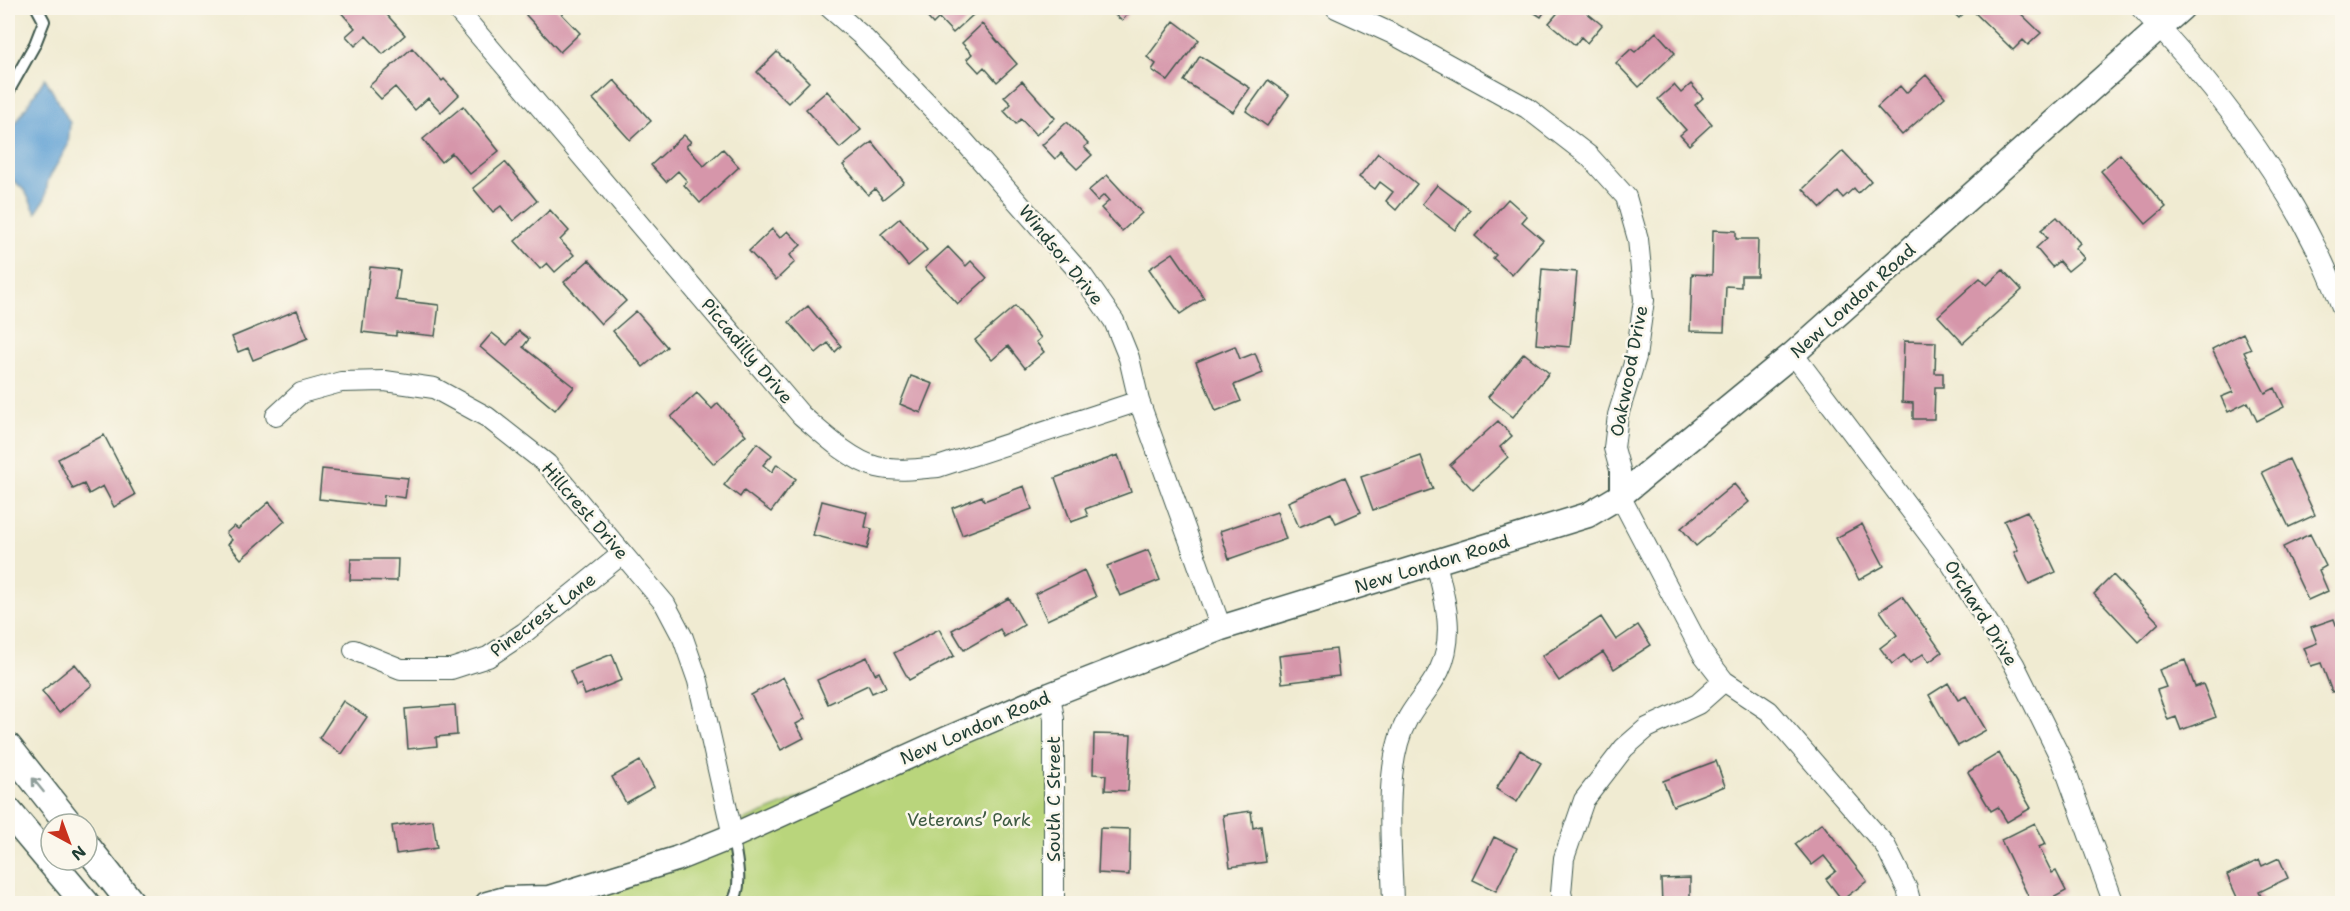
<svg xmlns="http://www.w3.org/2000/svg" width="2350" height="911" font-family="'Shantell Sans',sans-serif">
<rect width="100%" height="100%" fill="#fbf7ec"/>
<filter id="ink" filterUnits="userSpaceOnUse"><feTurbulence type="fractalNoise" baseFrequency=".0167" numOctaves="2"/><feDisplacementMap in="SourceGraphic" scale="12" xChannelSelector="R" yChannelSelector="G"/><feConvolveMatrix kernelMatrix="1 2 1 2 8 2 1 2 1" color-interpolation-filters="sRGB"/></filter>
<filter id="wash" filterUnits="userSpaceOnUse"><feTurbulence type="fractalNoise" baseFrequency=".008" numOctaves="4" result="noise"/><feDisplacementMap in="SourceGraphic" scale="24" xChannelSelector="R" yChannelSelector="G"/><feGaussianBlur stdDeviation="1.35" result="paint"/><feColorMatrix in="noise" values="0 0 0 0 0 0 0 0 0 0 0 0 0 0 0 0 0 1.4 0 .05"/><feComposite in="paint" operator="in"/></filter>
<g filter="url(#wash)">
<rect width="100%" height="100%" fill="#f0ebd2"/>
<path fill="#b9d57b" stroke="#6c8958" stroke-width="1.5" d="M1050,695L1054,903L541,904Z"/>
<path fill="#61a1d4" stroke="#406f84" stroke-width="1.5" d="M45,78L70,123L68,145L48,180L45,199L36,213L25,191L8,175V135Z"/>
<g id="blocks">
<path fill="#d696aa" d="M337,8H381L405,35L383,54L366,36L355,46L346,36L355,28Z
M535,8H556L580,33L560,52L526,15Z
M919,8H966L973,15L953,33L939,18L933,24Z
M1107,8H1133L1122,21Z
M1527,8H1547L1541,17Z
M1562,8H1581L1602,25L1587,43L1581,37L1575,45L1549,23Z
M1948,8H1969L1959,18Z
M1970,8H2015L2041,33L2028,45L2023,40L2013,50Z
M1174,21L1199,40L1168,81L1152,70L1156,64L1147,57Z
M982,24L1017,64L997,82L984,67L979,72L967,59L972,54L962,43Z
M1656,32L1675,53L1639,87L1616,63L1631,49L1635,52Z
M412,48L442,81L444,79L459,95L441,112L428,98L415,110L395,87L381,99L369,86Z
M777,52L786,61L787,60L809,82L788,103L757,72Z
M1200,56L1250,88L1233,112L1184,81Z
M1926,75L1945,97L1902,135L1877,107L1900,86L1906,93Z
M614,80L651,121L630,140L593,99Z
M1268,80L1289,95L1267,126L1246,111Z
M1022,81L1055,118L1036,135L1021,119L1016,124L1004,111L1011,104L1004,97Z
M1691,84L1703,98L1695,105L1712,124L1689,145L1680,135L1686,130L1658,99L1674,85L1681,93Z
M827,91L861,130L840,148L806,109Z
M463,106L499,151L470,174L452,153L441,162L423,139Z
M1067,122L1088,144L1084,147L1092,155L1077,169L1061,153L1055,159L1042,145Z
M684,135L691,142L686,146L704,166L723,149L739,167L700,203L684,185L687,181L678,171L666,182L651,165Z
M872,142L904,182L883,199L875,189L868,195L843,165Z
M1843,151L1871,181L1858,193L1854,188L1843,198L1838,192L1821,208L1803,189Z
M1378,153L1417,184L1396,210L1386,201L1393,192L1380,182L1375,189L1359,177Z
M2120,154L2166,207L2146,224L2101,171Z
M505,162L537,201L513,221L501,206L493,212L473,188Z
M1107,175L1142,213L1122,231L1101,208L1109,201L1104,195L1097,201L1088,191Z
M1437,185L1470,210L1455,230L1422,204Z
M1508,199L1527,216L1522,222L1543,240L1512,275L1493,258L1496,255L1475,236Z
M550,210L569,231L560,240L574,255L555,272L547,263L540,269L515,241Z
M2057,217L2080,243L2075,248L2084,258L2068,271L2059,261L2052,267L2036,248L2047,238L2041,230Z
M900,218L927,250L908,266L881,234Z
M772,229L780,238L788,231L801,245L790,255L795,262L776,280L749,251Z
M1713,230L1736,231V239H1758L1757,276H1741V287L1726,286L1724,332L1690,331L1692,274L1712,275Z
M948,247L966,266L971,261L987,278L958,304L925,268Z
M1173,253L1204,298L1180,314L1149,269Z
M589,260L626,301L601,324L564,282Z
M370,267L400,270L396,300L439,305L435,336L396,332V336L362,332Z
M1542,269L1577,272L1570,347L1536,344Z
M2003,270L2022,290L1963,343L1938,316L1980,278L1987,285Z
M808,306L841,346L835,352L828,343L816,353L789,322Z
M1015,306L1041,338L1036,342L1044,352L1025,368L1008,346L992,360L975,340Z
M297,310L308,338L253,360L248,348L238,352L232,337Z
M636,311L667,347L643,367L613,331Z
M519,331L529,339L523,347L574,387L555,410L480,347L492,333L507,345Z
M2243,333L2251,349L2244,352L2265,393L2275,388L2284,407L2257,421L2248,402L2228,412L2221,397L2233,392L2212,349Z
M1904,341L1936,342L1935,373H1943V387H1935L1934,419H1913V403L1902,402Z
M1235,346L1240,359L1255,353L1263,373L1234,385L1241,401L1216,411L1196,362Z
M1524,353L1549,373L1513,417L1488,397Z
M911,376L933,384L921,413L900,404Z
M697,393L712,409L718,403L746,435L714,464L671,417Z
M1498,421L1512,436L1500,447L1508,457L1473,490L1450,465Z
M104,435L135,495L114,507L103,486L89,494L84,484L73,489L58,459Z
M757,443L772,455L763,465L772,472L777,464L796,479L771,512L744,491L740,497L724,485Z
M1118,455L1131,492L1085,509L1088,516L1071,522L1055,478Z
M1421,456L1433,489L1373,510L1361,477Z
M2289,459L2315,515L2289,527L2262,472Z
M322,469L408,478L405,498L384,495L383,506L319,499Z
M1345,477L1361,512L1336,523L1331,513L1299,527L1288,502Z
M1734,484L1749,502L1696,546L1681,528Z
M1024,486L1032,509L962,535L952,508L982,496L984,501Z
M822,501L868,513L865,527L872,529L867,549L813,535Z
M269,502L285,521L241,559L228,544L232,540L226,533L234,526L238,529Z
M2027,511L2056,572L2029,584L2014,552L2018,550L2004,521Z
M1277,512L1286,539L1229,559L1220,531Z
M1862,524L1884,566L1859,580L1836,538Z
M2310,534L2326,566L2319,570L2328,591L2308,600L2283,547Z
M1148,550L1160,580L1120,596L1107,566Z
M351,559H398L397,581L350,580Z
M1084,570L1096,597L1047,620L1035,594Z
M2113,575L2159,623L2139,642L2094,594Z
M1902,596L1942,652L1929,662L1923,654L1910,663L1904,655L1892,664L1880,648L1897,635L1880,611Z
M1009,598L1024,625L1004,637L1000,629L964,650L952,630Z
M1601,617L1616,640L1638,625L1651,645L1614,669L1603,652L1559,681L1542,656Z
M2334,619L2342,642V688L2332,692L2321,663L2311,666L2304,648L2317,643L2311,627Z
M939,629L954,656L909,680L894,653Z
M1336,649L1339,676L1282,683L1279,656Z
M612,654L622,680L585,695L581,684L576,686L570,671Z
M867,657L875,674L879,672L886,687L872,693L868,685L828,704L817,680Z
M2185,660L2195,687L2203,684L2216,717L2181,730L2176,717L2168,720L2157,690L2166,687L2159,670Z
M75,664L92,685L59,713L42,691Z
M783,677L805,719L796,724L804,738L781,750L751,695Z
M1948,683L1958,700L1966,696L1986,730L1958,746L1929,695Z
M343,701L367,717L342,754L319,738Z
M455,705L457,735L436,737L437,746L408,749L405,709Z
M1094,734L1131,735L1128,791L1105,790L1106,775L1093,774Z
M1520,750L1541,763L1517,802L1496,789Z
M1999,753L2031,808L2007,822L1998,807L1991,811L1968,772Z
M640,761L654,787L626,803L612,777Z
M1716,761L1725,786L1673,806L1663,781Z
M1251,811L1253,828L1261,826L1266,862L1230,867L1223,815Z
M433,820L437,848L396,854L392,826Z
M1822,823L1867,881L1842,900L1826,879L1836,871L1824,856L1812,865L1795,844Z
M2035,823L2046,844L2039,847L2052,873L2056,871L2066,891L2042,904H2032L2001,840Z
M1100,828L1130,829L1129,875L1098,873Z
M1494,837L1517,848L1496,891L1473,880Z
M2279,858L2288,878L2259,892L2265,904H2240L2227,875L2259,860L2262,866Z
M1690,878V904H1662L1661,879Z"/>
</g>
</g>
<g filter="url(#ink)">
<use href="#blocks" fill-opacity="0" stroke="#3e574c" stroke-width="1.5"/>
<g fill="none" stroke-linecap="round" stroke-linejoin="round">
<g stroke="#3e574c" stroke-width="14">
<path id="service" d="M8,92L35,44L44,21L37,8
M731,904C745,888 735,856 733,837"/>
</g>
<g stroke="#3e574c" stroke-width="22">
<path id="minor" d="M456,8L801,415C821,432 851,461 877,467C897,472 918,469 938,467L1139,401
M830,8L861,35L963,140L1082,275L1114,321L1129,358L1139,401L1221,628
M1336,8L1393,34L1527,108L1589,156L1626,197L1638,239L1644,300L1636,357L1618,415L1614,448L1620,470V496L1703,654L1724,681L1769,711L1885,845L1907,889L1911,904
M2141,8C2209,79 2272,159 2316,248C2326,267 2334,287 2342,307
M1793,354L1952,565L2014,664L2063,763L2114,904
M276,416L301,393L341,382L385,381L434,388L487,417L547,464L665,604L683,638L698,681L733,836
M354,650L401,669H451L488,657L524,633L622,554
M1050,695L1054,719V904
M1393,904C1392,854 1385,790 1398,743C1406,711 1425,698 1439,671C1456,636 1445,599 1436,563
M1564,904L1561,893L1564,858L1584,800L1624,748L1647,728L1698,704L1724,681"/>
</g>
<g stroke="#3e574c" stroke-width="27">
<path id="tertiary" d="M487,904L505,899L549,898
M541,904L549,898L676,859L733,836L947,739L1050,695L1221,628L1588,515L1620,496L1793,354L2182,8"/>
</g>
<g stroke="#3e574c" stroke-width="30">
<path id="secondary" d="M8,747L69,824
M8,811L86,904
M87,847L132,904"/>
</g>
<use href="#service" stroke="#fff" stroke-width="10"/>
<use href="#minor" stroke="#fff" stroke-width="20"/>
<use href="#tertiary" stroke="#fff" stroke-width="24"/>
<use href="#secondary" stroke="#fff" stroke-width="27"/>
</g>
<defs><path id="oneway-shaft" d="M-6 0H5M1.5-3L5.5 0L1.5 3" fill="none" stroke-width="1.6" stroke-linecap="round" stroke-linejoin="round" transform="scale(1.5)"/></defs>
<use stroke="#8f9e9a" href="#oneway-shaft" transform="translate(38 785) rotate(-129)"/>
</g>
<g text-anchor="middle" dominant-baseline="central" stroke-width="5" stroke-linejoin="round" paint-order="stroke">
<g font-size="18" fill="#1f3d34" stroke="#fbf7ec">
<text transform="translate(1061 255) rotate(51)">Windsor Drive</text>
<text transform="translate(1853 301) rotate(-42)">New London Road</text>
<text transform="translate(747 351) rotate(50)">Piccadilly Drive</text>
<text transform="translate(1629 371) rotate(-79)">Oakwood Drive</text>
<text transform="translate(585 511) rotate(49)">Hillcrest Drive</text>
<text transform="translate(1432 564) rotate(-17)">New London Road</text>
<text transform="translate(1981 613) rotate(58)">Orchard Drive</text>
<text transform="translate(543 615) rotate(-37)">Pinecrest Lane</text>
<text transform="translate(975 728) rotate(-23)">New London Road</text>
<text transform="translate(1054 799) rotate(-90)">South C Street</text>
</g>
<g font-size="18" fill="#3e5b42" stroke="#fbf7ec">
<text x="969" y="820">Veterans’ Park</text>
</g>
</g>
<rect width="2350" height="911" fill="none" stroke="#fbf7ec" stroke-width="30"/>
<g transform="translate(69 842) rotate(139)"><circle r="28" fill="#fbf7ec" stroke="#a3ada2" stroke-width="1.5"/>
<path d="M0-4.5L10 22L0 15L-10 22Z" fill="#c8321e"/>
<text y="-9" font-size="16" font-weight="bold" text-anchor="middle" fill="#1f3d34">N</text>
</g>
</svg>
